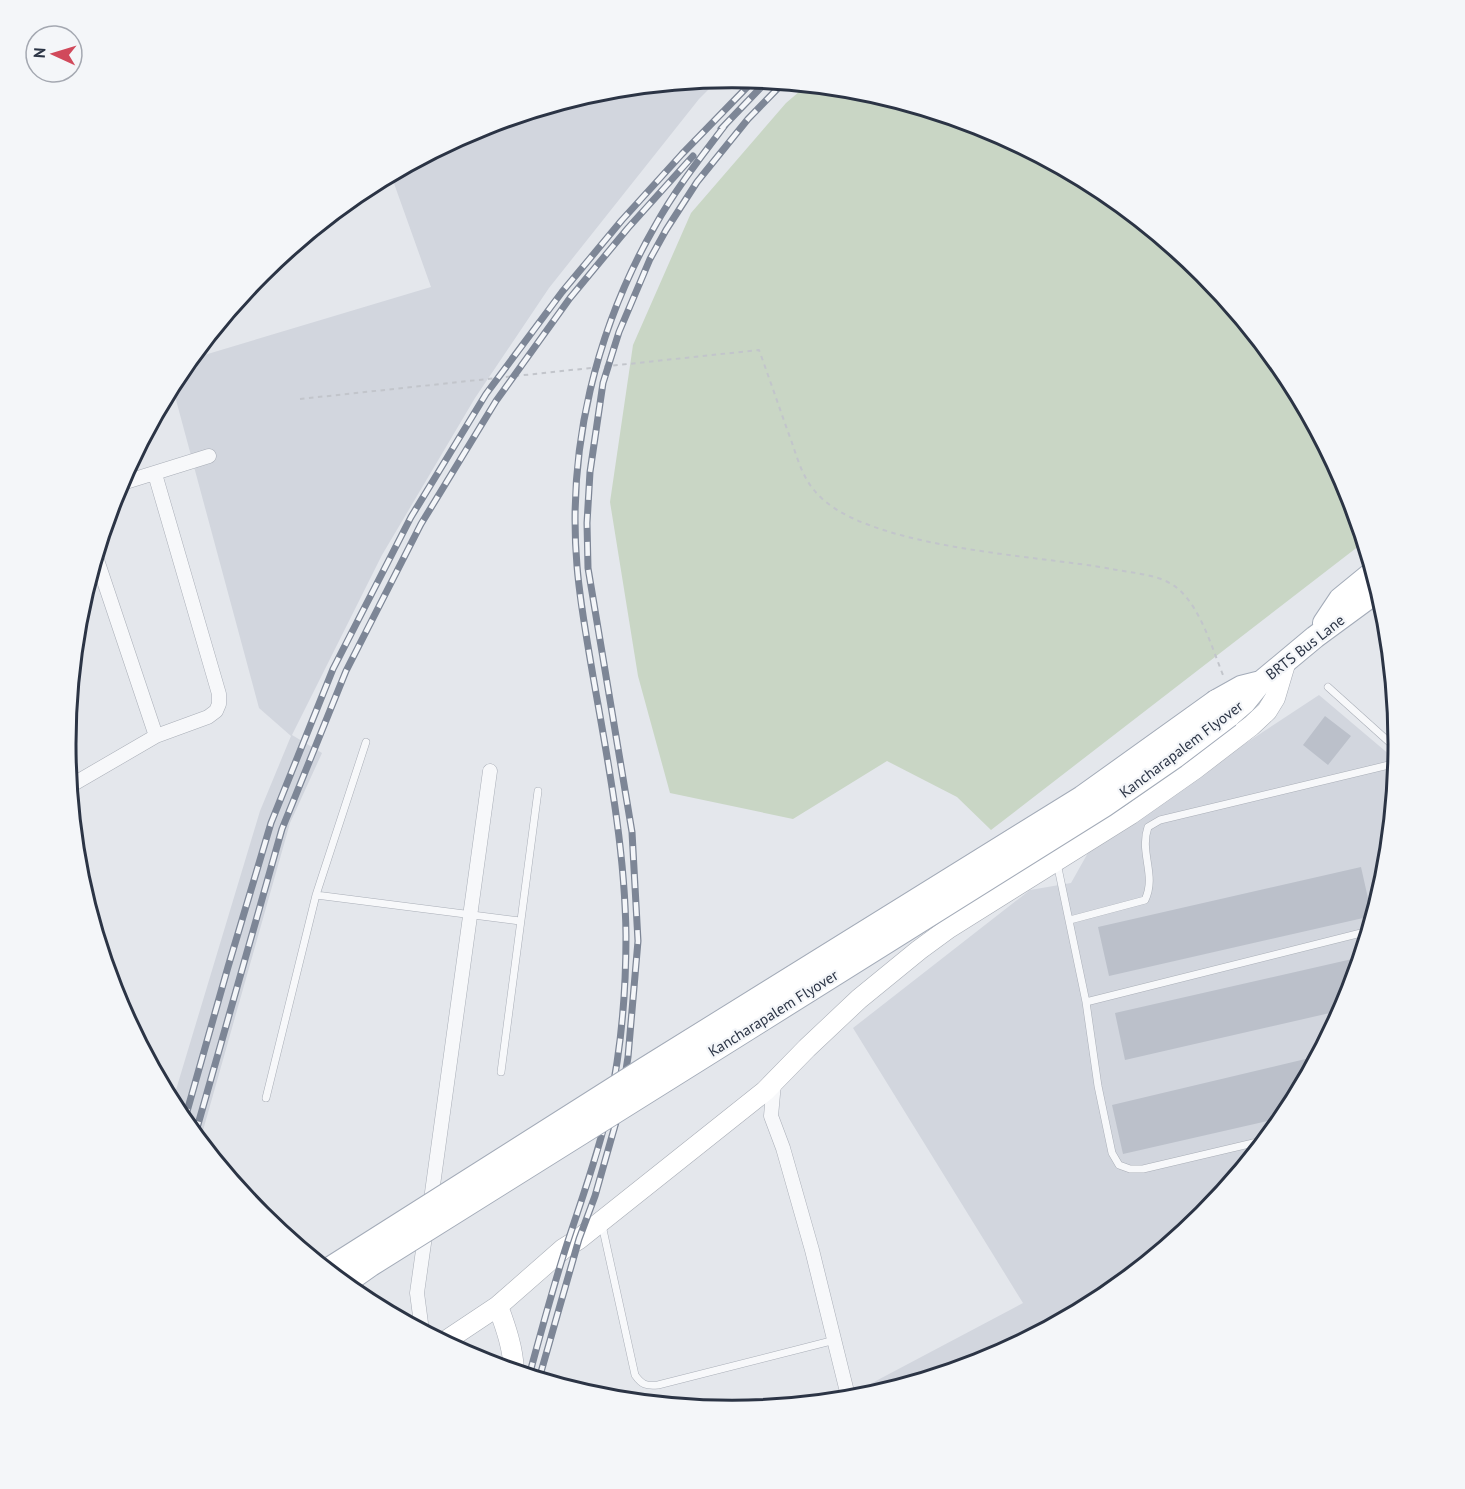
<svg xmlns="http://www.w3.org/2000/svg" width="1465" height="1489" font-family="'PT Sans',sans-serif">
<rect width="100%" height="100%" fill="#e4e7ec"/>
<path fill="#d2d6de" d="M719,79L699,99L549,288L475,398L382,555L292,735L322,753L290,823L200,1141L178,1114L172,1103L260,811L291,736L259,708L172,385L191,359L431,287L391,175L478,129L603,91Z
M1319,695L1397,761L1386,875L1348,1000L1286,1115L1204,1216L1102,1299L987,1360L862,1398L838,1401L1023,1303L853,1028L1030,890L1071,883L1089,851L1179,787Z"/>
<path fill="#c9d6c5" d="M807,85L863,91L988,129L1103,191L1204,273L1287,374L1348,490L1364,542L991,830L957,797L887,761L793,819L670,793L638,676L610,502L633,345L691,213L786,103Z"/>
<path fill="#bbc0ca" d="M1325,716L1351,736L1328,765L1303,745Z
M1361,867L1372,916L1109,976L1098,927Z
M1361,957L1348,1000L1343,1010L1125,1060L1115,1013Z
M1318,1056L1285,1117L1123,1154L1112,1105Z"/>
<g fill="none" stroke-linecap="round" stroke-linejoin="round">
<g stroke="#a9aeb7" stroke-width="8">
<path id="lane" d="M1328,687L1398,750
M1057,863L1086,1002L1098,1086L1112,1153L1119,1165L1130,1169H1143L1266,1140
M316,895L520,921
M1070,920L1145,900C1157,875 1139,853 1148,827L1160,820L1397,763
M1086,1002L1369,931
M501,1072L538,791
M266,1098L316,895L366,742
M602,1225L635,1375C642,1385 646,1386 658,1385L835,1340"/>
</g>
<g stroke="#a9aeb7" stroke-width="15">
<path id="street" d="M119,484L209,456
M96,557L156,736
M70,786L156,736L208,717L216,711L219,704V694L155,474
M774,1083L771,1116L783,1148L812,1250L849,1400
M430,1207L490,771
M422,1331L417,1293L426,1229"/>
</g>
<g stroke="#a9aeb7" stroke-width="21">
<path id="secondary" d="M498,1306C506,1328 513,1348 514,1371
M444,1342L498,1306L563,1249L579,1239L765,1091L807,1048L859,999L919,950L949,928L1131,814L1195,769L1251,726L1267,711L1275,698L1286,661"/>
</g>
<g stroke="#a3abb8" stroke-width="24">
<path id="primary" d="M1324,623L1340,599L1373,572
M1216,701L1241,687L1261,682
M1229,716L1244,703L1261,682L1315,637L1379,590"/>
</g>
<path stroke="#c2c5cb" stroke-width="2" stroke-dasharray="4.5 4.5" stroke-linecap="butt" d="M300,399L759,350C770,380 780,410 791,440C797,457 802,476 814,490C860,549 1038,555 1112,569C1132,573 1156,574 1173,585C1199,602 1212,648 1223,675"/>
<use href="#lane" stroke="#f7f8fa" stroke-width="7"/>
<use href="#street" stroke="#f7f8fa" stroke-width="14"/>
<use href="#secondary" stroke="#fff" stroke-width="20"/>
<use href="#primary" stroke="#fff" stroke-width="22"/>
<g stroke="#7d8696" stroke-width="7">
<path id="rail" d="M721,129L767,81
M184,1122L228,967L271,823L333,669L411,517L486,394L562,292L622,220L682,154L754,80
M195,1135L282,829L346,671L421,524L496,401L570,298L628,228L693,156
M529,1376C541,1332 553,1287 567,1244C582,1198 599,1152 609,1106C621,1051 626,992 626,936C625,848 608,762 593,676C587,640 580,603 577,566C567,448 596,329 655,226C675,190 701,157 726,124
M539,1379L579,1239L595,1196L620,1108L628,1057L638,941L632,832L588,568L587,523L590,472L603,383L619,332L650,259L666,230L697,182L748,119L783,83"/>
</g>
<use href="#rail" stroke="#f4f6f9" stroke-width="4.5" stroke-dasharray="14" stroke-linecap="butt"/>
<g stroke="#a3abb8" stroke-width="24" stroke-linecap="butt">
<path id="primary-bridge" d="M327,1270L644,1069L1082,797L1216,701
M344,1284L371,1265L1104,806L1175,757L1229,716"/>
</g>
<use href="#primary-bridge" stroke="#fff" stroke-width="22"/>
</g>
<g text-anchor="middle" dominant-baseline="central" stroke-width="4.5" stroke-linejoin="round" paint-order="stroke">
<g font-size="15" fill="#2b3445" stroke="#f4f6f9">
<text transform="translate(1305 647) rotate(-38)">BRTS Bus Lane</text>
<text transform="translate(1181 749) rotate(-37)">Kancharapalem Flyover</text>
<text transform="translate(773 1013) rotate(-32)">Kancharapalem Flyover</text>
</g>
</g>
<path d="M0 0H1465V1489H0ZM76 744a656 656 0 1 1 1312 0a656 656 0 1 1-1312 0Z" fill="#f4f6f9" fill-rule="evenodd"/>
<path fill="none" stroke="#2b3445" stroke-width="3" d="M76 744a656 656 0 1 1 1312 0a656 656 0 1 1-1312 0Z"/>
<g transform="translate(54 54) rotate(274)"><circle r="28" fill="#f4f6f9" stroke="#a4a8b1" stroke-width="1.5"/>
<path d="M0-4.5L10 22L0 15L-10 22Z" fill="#d1495b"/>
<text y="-9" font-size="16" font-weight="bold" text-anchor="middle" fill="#2b3445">N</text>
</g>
</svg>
